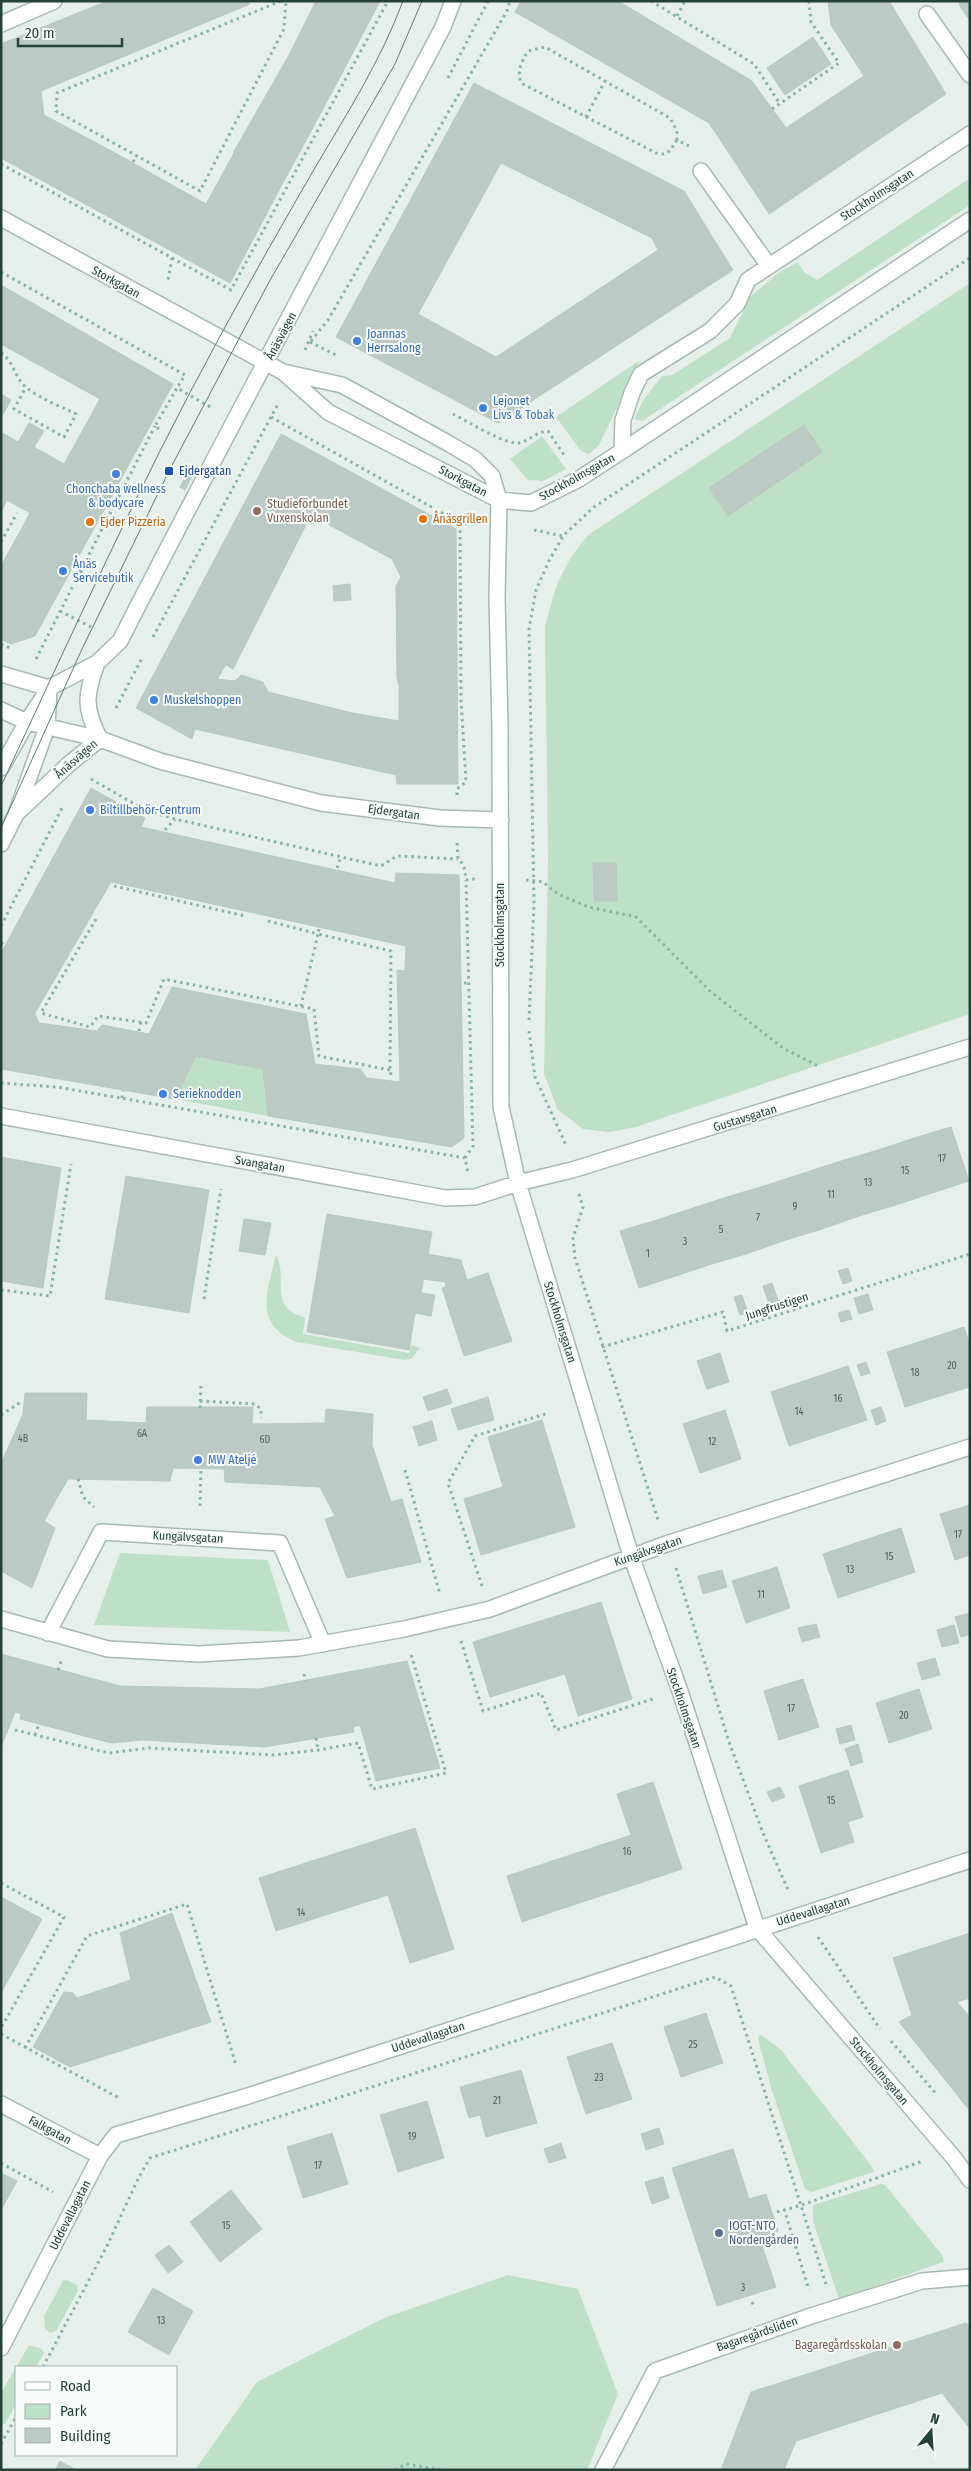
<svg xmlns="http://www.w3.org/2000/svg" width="971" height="2471" font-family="'Fira Sans Condensed',sans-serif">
<rect width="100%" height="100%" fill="#e6efeb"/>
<path fill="#bfe0c8" d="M970,178V205L642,421L634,419L644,399L662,376L672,375L730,338L750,297L778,273L798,262L804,272L817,280Z
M970,283V1014L636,1127L609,1132L583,1129L558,1110L544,1074L548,859L545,626L557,584L571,557L588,535Z
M640,360L599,445L589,454L581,451L556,417Z
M542,436L566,469L543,481L528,480L510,459Z
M196,1056L263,1069L268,1116L175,1099Z
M276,1255C289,1278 267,1309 305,1317L303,1334L409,1353L411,1345L420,1348L412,1358L405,1360L297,1342C253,1325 267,1292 276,1255Z
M120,1553L268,1560L290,1632L94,1625Z
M760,2034L781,2050L873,2168L874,2172L811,2192L805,2189L772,2091L758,2039Z
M881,2184L885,2185L943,2256V2262L839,2299L813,2221V2205Z
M508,2275L578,2289L618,2394L587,2470H195L257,2382L384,2318Z
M67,2280L77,2285L78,2291L56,2331L50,2333L45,2328L44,2316L63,2281Z
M29,2345L42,2349L44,2353L36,2367H16V2404L5,2424H2L1,2393Z"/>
<path fill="#bbcac4" stroke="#b8c9c2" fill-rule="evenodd" d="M108,1H249L250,4L113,61L90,8Z
M316,1H380L338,81L289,55Z
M521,1H618L752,81L786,128L864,76L831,25L828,1H889L946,94L769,214L709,123L515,12Z
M959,1H970V21L960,6Z
M90,8L113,61L41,91L44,115L117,154L85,204L1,158V44Z
M813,37L831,64L785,95L767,68Z
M289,55L338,81L284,181L233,153Z
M474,83L684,191L733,270L498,423L336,337ZM501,163L652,238L658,250L496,357L418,314Z
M234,153L284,181L230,283L85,204L117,154L206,204Z
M1,285L173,384L98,521L1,468V432L18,442L29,423L44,431L34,447L64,464L100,399L1,344Z
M1,394L11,400L1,418Z
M804,425L822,452L728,516L709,488Z
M281,434L456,529L458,784H397L396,775L195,729L192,739L136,708ZM311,515L392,559L401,577L396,586L397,678L399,685V721L352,713L268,692L263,682L241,675L235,681L217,679L226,665L233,669Z
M1,468L98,521L35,636L11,644L1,639V566L30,513L7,500L1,512Z
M188,472L193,474L185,490L180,487Z
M350,584L351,600L334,601L333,586Z
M91,788L145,818L141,827L395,883L396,873L459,875L464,1138L452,1147L268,1116L263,1069L196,1056L175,1099L1,1069V953ZM111,882L406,946L405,971L397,970L400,1082L367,1078L360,1069L315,1064L306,1014L172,987L149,1034L102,1025L97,1031L39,1023L35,1013Z
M593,863H616L617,901H594Z
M951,1127L969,1181L932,1193L914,1138Z
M914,1138L932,1193L896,1205L878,1150Z
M878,1150L896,1205L859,1216L841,1161Z
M1,1157L61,1168L43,1288L1,1281Z
M841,1161L859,1216L822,1229L804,1173Z
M804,1173L822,1229L786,1240L767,1185Z
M126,1176L209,1190L189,1313L105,1299Z
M767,1185L786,1240L749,1253L730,1196Z
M730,1196L749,1253L712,1264L693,1208Z
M693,1208L712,1264L676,1276L657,1220Z
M327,1214L432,1232L421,1293L435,1295L431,1316L415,1313L409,1350L307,1332Z
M244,1219L271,1223L265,1255L239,1251Z
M657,1220L676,1276L639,1288L620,1231Z
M428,1254L461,1260L467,1280L446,1287L445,1282L423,1279Z
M848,1268L852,1281L843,1284L838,1271Z
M488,1273L512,1341L464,1356L442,1288Z
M772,1283L779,1303L770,1307L763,1286Z
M868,1294L873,1310L859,1314L854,1298Z
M742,1295L748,1313L740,1315L734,1297Z
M849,1310L852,1319L841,1322L838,1313Z
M964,1327L970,1345V1387L943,1395L925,1340Z
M925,1340L943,1395L905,1407L887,1352Z
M720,1353L729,1382L707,1389L697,1361Z
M866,1362L870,1373L861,1376L857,1365Z
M848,1366L867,1420L828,1433L810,1379Z
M810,1379L828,1433L789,1446L771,1392Z
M447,1389L452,1403L428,1411L423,1397Z
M25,1393H87L86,1420L146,1423L147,1407H253L252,1424L325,1423L326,1409L373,1414L372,1445L391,1502L402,1499L421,1562L347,1578L325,1519L335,1516L320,1487L225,1482L224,1469L173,1468L170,1481L68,1479L44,1521L55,1528L32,1588L1,1571V1464L23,1414Z
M488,1397L494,1420L458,1430L451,1409Z
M881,1407L886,1421L876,1425L871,1410Z
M725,1410L741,1459L700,1473L683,1424Z
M542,1420L575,1527L481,1555L464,1499L503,1487L488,1437Z
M432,1421L437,1440L419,1446L413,1427Z
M970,1505V1555L955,1560L940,1514Z
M901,1528L915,1572L877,1585L862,1541Z
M862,1541L877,1585L838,1598L823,1554Z
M777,1567L790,1608L746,1623L732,1581Z
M722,1570L727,1587L703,1594L698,1576Z
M601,1602L632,1699L578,1716L565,1674L490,1697L473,1642Z
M970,1613V1634L961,1637L955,1617Z
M816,1624L820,1637L802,1642L798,1628Z
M954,1625L959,1643L942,1647L937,1630Z
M1,1654L120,1686L259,1689L407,1661L440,1768L376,1781L360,1725L353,1727L354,1732L264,1747L142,1740L111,1743L20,1719L21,1714L15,1712L1,1747Z
M935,1658L940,1675L922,1680L917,1663Z
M803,1679L819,1727L779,1740L764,1691Z
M919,1689L932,1729L889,1743L876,1703Z
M851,1725L855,1740L840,1744L836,1729Z
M858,1744L863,1762L851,1766L845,1749Z
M848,1770L863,1817L848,1822L854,1842L821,1853L799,1786Z
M653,1782L682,1869L522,1922L507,1876L631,1835L617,1794Z
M780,1787L785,1797L772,1802L767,1792Z
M415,1828L454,1949L410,1963L388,1895L276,1931L259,1878Z
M1,1897L42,1919L1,1993Z
M172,1913L211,2022L70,2067L33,2047L64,1992L73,1993L77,1998L131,1980L120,1933Z
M970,1933V1998L957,2002L970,2017V2111L899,2022L912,2015L893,1958Z
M706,2013L723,2063L681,2077L664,2027Z
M612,2043L632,2099L586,2114L567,2057Z
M521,2070L537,2123L486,2137L480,2115L469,2118L460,2087Z
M427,2101L444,2158L398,2172L380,2115Z
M659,2128L664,2144L646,2150L641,2134Z
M332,2133L348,2184L303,2198L287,2147Z
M561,2143L566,2158L549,2163L544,2149Z
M733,2149L749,2199L766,2194L778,2231L759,2237L776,2287L717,2306L672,2168Z
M1,2173L17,2181L1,2210Z
M663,2177L669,2198L652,2204L645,2182Z
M231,2190L262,2229L220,2262L190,2222Z
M169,2245L183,2262L168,2273L155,2255Z
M153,2288L193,2311L169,2355L128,2332Z
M966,2323L970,2328V2429L942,2393L796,2441L784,2470H721L751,2392Z
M60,2461L76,2470H55Z"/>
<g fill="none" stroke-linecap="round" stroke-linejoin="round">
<g stroke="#a8b8b2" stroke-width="18">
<path id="minor" d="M927,14L970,75
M1,24L54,1
M701,171L769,266
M1,218L283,372L328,412L499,500L531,503L579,479L622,451L970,220
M283,372L342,385L446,442L475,459L492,476L499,500L497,597L500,728L501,1107L518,1183L631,1556L680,1691L757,1928L954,2158L970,2180
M622,451L623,420L632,393L641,374L710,331L737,304L748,280L970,134
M97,663C85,695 84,709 100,739
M1,674L49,688
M1,710L27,722L100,739L160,761L321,803L440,818L501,820
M1,768L27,722L49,688L97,663L120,641C225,435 335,232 443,27L453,1
M17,813L69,764L100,739
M1,844L16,814L47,727L49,690
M1,1116L445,1198L475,1197L518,1183L572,1170L970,1047
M1,1619L108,1649L199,1654L299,1648L404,1629L490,1609L666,1544L970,1447
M48,1633L101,1532L280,1543L323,1644
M1,2104L100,2156
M1,2348L100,2156L116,2135L245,2097L970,1860
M603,2470L655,2371L811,2316L922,2281L970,2277"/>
</g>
<path stroke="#86b3a5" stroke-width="3" stroke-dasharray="2.5 4" stroke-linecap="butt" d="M281,1L57,93L56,111L200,191L284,29L286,1
M651,1L754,64L780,104
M677,16L685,1
M448,78L488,1
M772,109L839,63L811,22L809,1
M586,117L605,81
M677,140C671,149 669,155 658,154L521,83C517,70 521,63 528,51L545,47L670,118L677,131V140L691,147
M133,162L137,155
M1,164L172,258L168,280
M172,258L231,290L388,1
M1,272L185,375L177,388
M311,341L328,320L507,11L510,1
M310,342L338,356
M305,350L313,331
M1,353C14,361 14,378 27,388C41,399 60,406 76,414L64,437L14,409L26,387
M453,414C467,421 505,445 519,443C529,441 536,432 548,431L566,458
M271,417L460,523L473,524
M159,429L155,426L177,388L212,408
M534,530L563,536
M1,542L17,513
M80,572L155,426
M60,611L95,629
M153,637L279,402
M1,644L10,648
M36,659L80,572L87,575
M116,708L142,658
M91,779L145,810L175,819L381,866L397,856L458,859
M457,795V789L466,782L461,699L460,523
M165,830L175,819
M457,843L458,859C465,864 465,872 466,880L475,879
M337,868L341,856
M526,880L543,882L558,894L589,907L636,917L711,992L783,1048L820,1067
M114,886L245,916
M96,919L41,1013L90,1027L98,1016L146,1023L164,979L314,1009L319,1056L390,1070
M268,921L318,934L301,1006
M1,926L62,808
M319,929L318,934L391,951L390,1070L392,1078
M1,943L4,944
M464,983H469
M529,1020L534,904L529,629L536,590L549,561L563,536L594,507L970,258
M139,1031L141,1022
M529,1031L535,1077L566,1145
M1,1083L57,1087L465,1158L468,1173
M122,1098L123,1091
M312,1132L313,1126
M465,1158L473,1146L466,880
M579,1194L583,1207L573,1238L575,1258L658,1520
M1,1290L50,1296L71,1164
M204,1299L221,1189
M602,1347L723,1312L727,1331L970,1254
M200,1401L255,1404L261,1409V1418
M200,1408L201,1383
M1,1415L21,1402
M405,1470L440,1594
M78,1479L83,1497L94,1507
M200,1506L201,1468
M676,1568L729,1742L763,1833L789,1892
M482,1586L448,1483L475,1436L548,1413
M461,1641L483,1711L541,1693L556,1730L656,1698
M58,1670L61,1661
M304,1674L305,1681
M15,1730L109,1753L149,1748L273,1755L318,1750L358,1743L372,1789L446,1773L411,1654
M35,1735L39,1724
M316,1738L318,1750
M1,1883L64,1917L1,2028
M818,1937L880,2029
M1,2034L121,2099
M891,2041L937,2095
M25,2048L87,1936L187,1904L236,2065
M1,2163L53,2192
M784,2209L809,2290
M777,2212L802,2205L923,2161
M752,2302L755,2308
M43,2367L107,2246L139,2177L150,2158L715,1977L731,1986L826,2284
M1,2444L16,2417
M395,2470L406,2464L443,2470"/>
<use href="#minor" stroke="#fff" stroke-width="15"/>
<path stroke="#5f7d75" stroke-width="1" d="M1,786C71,636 139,485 218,340C250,281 283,223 316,166C348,112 381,60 403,1
M1,828L82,649L169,471L269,282L395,64L422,1"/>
</g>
<g fill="#3f7fe0" stroke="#f7fbf9" stroke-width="2">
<circle cx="357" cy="341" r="5"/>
<circle cx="483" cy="408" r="5"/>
<circle cx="116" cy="474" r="5"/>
<circle cx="63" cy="571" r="5"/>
<circle cx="154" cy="700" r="5"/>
<circle cx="90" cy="810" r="5"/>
<circle cx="163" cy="1094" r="5"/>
<circle cx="198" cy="1460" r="5"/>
</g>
<rect fill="#1a4fb4" stroke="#f7fbf9" stroke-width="2" x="164" y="466" width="10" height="10" rx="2.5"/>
<g fill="#8d6e63" stroke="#f7fbf9" stroke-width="2">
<circle cx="257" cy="511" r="5"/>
<circle cx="897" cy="2345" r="5"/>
</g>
<g fill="#e8710a" stroke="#f7fbf9" stroke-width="2">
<circle cx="423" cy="519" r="5"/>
<circle cx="90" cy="522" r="5"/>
</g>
<circle fill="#5c6f8a" stroke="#f7fbf9" stroke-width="2" cx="719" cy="2233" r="5"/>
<g text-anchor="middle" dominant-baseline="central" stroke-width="4" stroke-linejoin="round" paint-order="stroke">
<g font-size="10" fill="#4a645c">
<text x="942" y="1159">17</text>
<text x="905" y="1171">15</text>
<text x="868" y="1183">13</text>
<text x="831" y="1195">11</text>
<text x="795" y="1207">9</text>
<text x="758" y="1218">7</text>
<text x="721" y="1230">5</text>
<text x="685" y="1242">3</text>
<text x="648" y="1254">1</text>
<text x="952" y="1366">20</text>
<text x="915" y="1373">18</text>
<text x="838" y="1399">16</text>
<text x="799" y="1412">14</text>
<text x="142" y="1434">6A</text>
<text x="23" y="1439">4B</text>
<text x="265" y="1440">6D</text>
<text x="712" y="1442">12</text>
<text x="958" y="1535">17</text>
<text x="889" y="1557">15</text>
<text x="850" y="1570">13</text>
<text x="761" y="1595">11</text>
<text x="791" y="1709">17</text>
<text x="904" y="1716">20</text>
<text x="831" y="1801">15</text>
<text x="627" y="1852">16</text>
<text x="301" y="1913">14</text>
<text x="693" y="2045">25</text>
<text x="599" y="2078">23</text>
<text x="497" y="2101">21</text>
<text x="412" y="2137">19</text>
<text x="318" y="2166">17</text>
<text x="226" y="2226">15</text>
<text x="743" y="2288">3</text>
<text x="161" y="2321">13</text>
</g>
<g font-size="12" fill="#24423a" stroke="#f7fbf9">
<text transform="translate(877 195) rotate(-33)">Stockholmsgatan</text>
<text transform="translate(116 282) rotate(29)">Storkgatan</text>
<text transform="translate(281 336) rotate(-62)">Ånäsvägen</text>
<text transform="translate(577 477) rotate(-29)">Stockholmsgatan</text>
<text transform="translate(463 481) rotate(28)">Storkgatan</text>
<text transform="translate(76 759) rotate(-41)">Ånäsvägen</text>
<text transform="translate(394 812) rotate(8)">Ejdergatan</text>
<text transform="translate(500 925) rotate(-90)">Stockholmsgatan</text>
<text transform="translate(745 1118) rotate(-17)">Gustavsgatan</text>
<text transform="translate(260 1164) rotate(10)">Svangatan</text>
<text transform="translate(777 1306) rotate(-18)">Jungfrustigen</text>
<text transform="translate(560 1322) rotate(73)">Stockholmsgatan</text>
<text transform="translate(188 1537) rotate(3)">Kungälvsgatan</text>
<text transform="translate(648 1551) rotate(-19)">Kungälvsgatan</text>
<text transform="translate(684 1708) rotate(71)">Stockholmsgatan</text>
<text transform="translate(813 1911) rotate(-17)">Uddevallagatan</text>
<text transform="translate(428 2037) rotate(-18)">Uddevallagatan</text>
<text transform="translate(879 2071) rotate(50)">Stockholmsgatan</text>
<text transform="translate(50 2130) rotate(28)">Falkgatan</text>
<text transform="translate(70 2215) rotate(-63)">Uddevallagatan</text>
<text transform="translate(757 2334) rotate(-19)">Bagaregårdsliden</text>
</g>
<g font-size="12" fill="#366cbe" stroke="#f7fbf9" text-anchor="start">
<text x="367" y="334">Joannas<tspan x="367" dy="14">Herrsalong</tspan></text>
<text x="493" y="401">Lejonet<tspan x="493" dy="14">Livs &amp; Tobak</tspan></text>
<text x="116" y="489" text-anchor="middle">Chonchaba wellness<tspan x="116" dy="14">&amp; bodycare</tspan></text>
<text x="73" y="564">Ånäs<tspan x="73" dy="14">Servicebutik</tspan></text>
<text x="164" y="700">Muskelshoppen</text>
<text x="100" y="810">Biltillbehör-Centrum</text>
<text x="173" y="1094">Serieknodden</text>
<text x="208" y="1460">MW Ateljé</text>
</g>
<g font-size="12" fill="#164399" stroke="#f7fbf9" text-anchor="start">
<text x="179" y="471">Ejdergatan</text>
</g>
<g font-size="12" fill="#785e54" stroke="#f7fbf9" text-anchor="start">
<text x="267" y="504">Studieförbundet<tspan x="267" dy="14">Vuxenskolan</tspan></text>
<text x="887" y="2345" text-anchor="end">Bagaregårdsskolan</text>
</g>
<g font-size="12" fill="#c56008" stroke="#f7fbf9" text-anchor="start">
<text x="433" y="519">Ånäsgrillen</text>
<text x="100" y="522">Ejder Pizzeria</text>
</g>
<g font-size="12" fill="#4e5e75" stroke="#f7fbf9" text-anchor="start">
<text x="729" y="2226">IOGT-NTO<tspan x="729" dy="14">Nordengården</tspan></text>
</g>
</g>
<rect width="971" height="2471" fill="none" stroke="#24423a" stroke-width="5"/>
<rect x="15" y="2366" width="162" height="90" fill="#f7fbf9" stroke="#a3b1ad"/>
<rect x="25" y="2382" width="25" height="8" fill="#ffffff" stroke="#a3b1ad"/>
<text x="60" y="2391" font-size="15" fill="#24423a">Road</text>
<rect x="25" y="2404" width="25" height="15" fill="#bfe0c8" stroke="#a3b1ad"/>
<text x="60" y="2416" font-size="15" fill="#24423a">Park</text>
<rect x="25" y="2428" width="25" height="15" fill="#bbcac4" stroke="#a3b1ad"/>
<text x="60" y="2441" font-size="15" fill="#24423a">Building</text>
<g transform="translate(931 2431) rotate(18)" stroke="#f7fbf9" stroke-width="4" paint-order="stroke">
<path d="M0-4L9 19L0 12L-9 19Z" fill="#24423a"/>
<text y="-8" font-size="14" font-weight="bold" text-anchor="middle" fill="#24423a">N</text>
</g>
<path d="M18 38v8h104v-8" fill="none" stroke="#24423a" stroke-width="2.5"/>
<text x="25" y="38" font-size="15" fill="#24423a" stroke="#f7fbf9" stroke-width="4" paint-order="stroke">20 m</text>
</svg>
